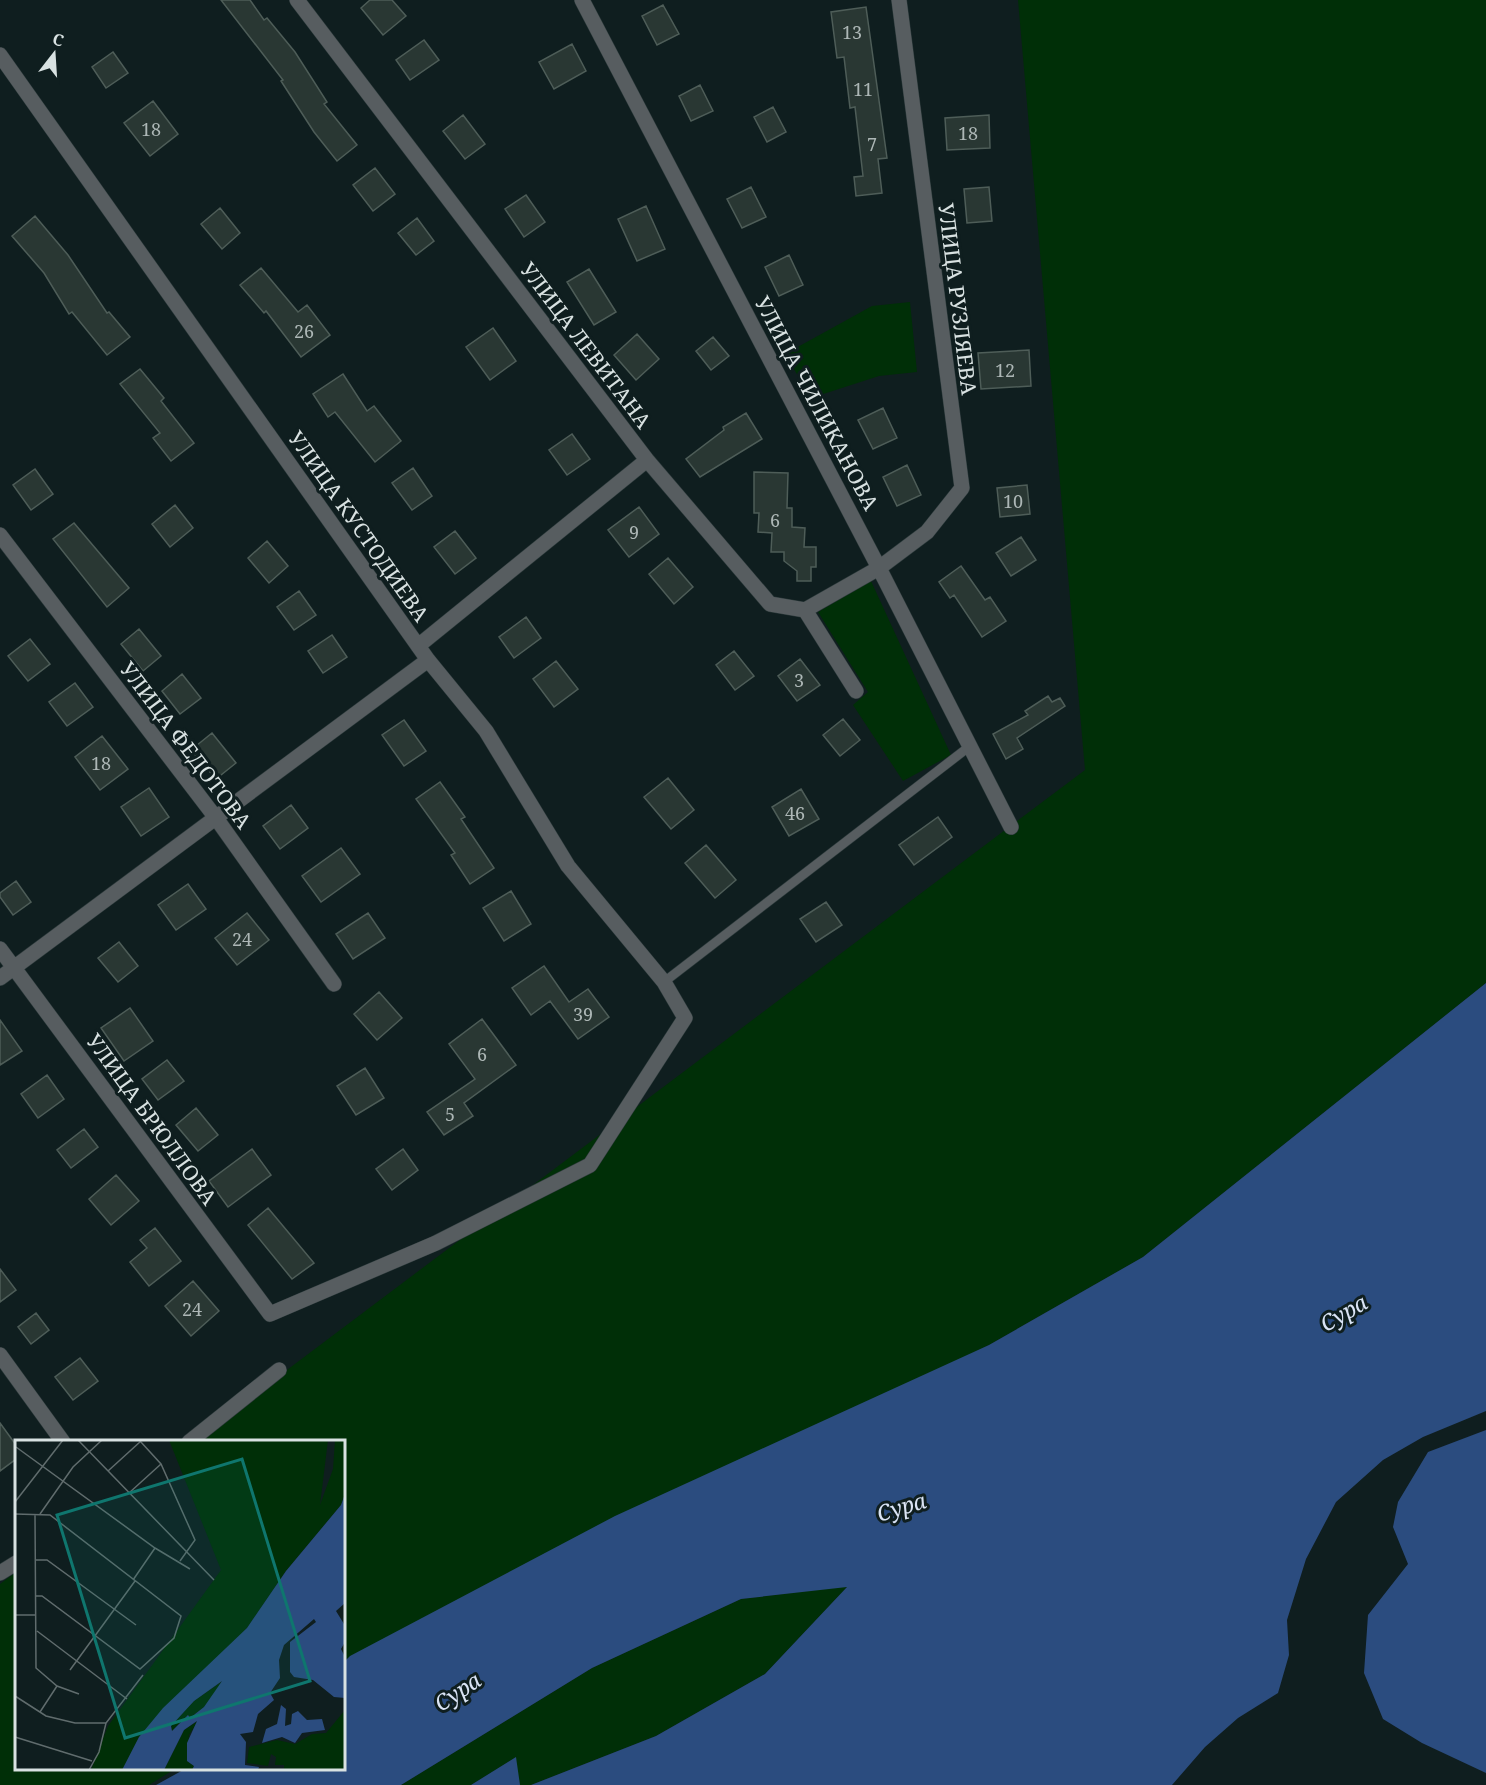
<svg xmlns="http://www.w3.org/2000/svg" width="1486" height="1785" font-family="'Noto Serif',serif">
<rect width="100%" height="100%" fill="#0f1e1f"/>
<path fill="#002f07" d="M1018,0H1486V983L1143,1257L989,1345L344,1660V1442H191L1085,770Z
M910,302L917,372L879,376L811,398L785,354L872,306Z
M871,581L951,755L903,781L853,705L868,692L818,612Z
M16,1572V1768L175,1769L149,1785H0V1584Z
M848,1586L765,1674L656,1736L531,1785H520L515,1758L471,1785H401L592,1668L741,1599Z"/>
<path fill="#2b4c7f" d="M1486,983V1411L1423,1437L1383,1460L1336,1502L1306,1559L1287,1620L1289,1655L1278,1693L1238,1718L1205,1747L1172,1785H531L656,1736L765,1674L847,1587L741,1599L592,1668L401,1785H156L185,1769L344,1768V1662L350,1656L615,1516L989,1345L1143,1257Z
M1486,1430V1773L1422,1743L1383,1719L1364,1673L1368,1615L1408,1564L1393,1527L1398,1502L1428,1452Z
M516,1757L520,1785H471Z"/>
<path fill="#293733" stroke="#4e5d58" stroke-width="1.5" d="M221,0H250L264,20L267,18L295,52L327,102L324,104L357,145L337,161L314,132L281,81L283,80Z
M370,0H392L406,16L383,35L361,8Z
M663,5L679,34L657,45L642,16Z
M866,7L887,158L878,159L882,193L856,196L854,177L863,176L855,107L850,108L844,57L837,58L831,12Z
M424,40L439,60L410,80L396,60Z
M572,44L586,71L554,89L539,62Z
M113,52L128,73L106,88L92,67Z
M700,85L713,111L691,121L679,96Z
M153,101L178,134L150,156L124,123Z
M773,107L786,132L767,142L754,117Z
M463,115L485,144L465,159L443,131Z
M989,115L990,148L947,150L945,118Z
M375,168L395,194L373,211L353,185Z
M751,187L766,217L742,228L727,199Z
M989,187L992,221L967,223L964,189Z
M526,195L545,222L524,237L505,209Z
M646,206L665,249L637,261L618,219Z
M220,208L240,233L222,249L201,224Z
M35,216L68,255L107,313L109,312L130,337L107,355L72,312L69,314L44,273L12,236Z
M417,218L434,241L416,255L398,233Z
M789,255L803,285L779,296L765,267Z
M261,268L298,312L307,305L330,335L301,357L266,311L264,313L240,285Z
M589,269L616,312L594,325L567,282Z
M493,328L516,361L490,380L466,347Z
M637,334L659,359L636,380L614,355Z
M713,337L729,356L711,370L696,351Z
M1029,350L1031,386L981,389L978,353Z
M140,369L164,398L161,401L194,443L171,461L153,438L160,433L120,384Z
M343,374L367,411L374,406L401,441L375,462L335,412L328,417L313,394Z
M883,408L897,438L873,449L858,420Z
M746,413L762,439L700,477L686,459L724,430L723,427Z
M572,434L590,459L567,475L549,450Z
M907,465L921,495L897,506L883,477Z
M413,468L432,496L412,510L392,483Z
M35,469L53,494L31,510L13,485Z
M754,472L788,473L787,508H792V527L805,528L804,547H816V567H811V581H797V571L784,561V552H771L772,533L758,532L759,513H754Z
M1027,485L1030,514L1000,517L997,488Z
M175,505L193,528L170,547L152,524Z
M639,507L659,534L629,557L608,530Z
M74,523L129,588L107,607L53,539Z
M455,531L476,558L455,574L434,547Z
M1021,537L1036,560L1011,576L996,553Z
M267,541L288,566L269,583L248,558Z
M668,558L693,587L674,604L649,574Z
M961,566L985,600L990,597L1006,621L982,637L954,595L950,598L939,582Z
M299,591L316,615L294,630L277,607Z
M526,617L541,638L514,658L499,637Z
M139,629L161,656L143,671L121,644Z
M332,635L347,657L323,673L308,651Z
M30,639L50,664L28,681L8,656Z
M734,651L754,676L735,690L716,665Z
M800,659L820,685L797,701L778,676Z
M556,661L578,689L554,707L533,679Z
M182,674L201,698L180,714L162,691Z
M75,683L93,707L67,726L49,702Z
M1048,696L1052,702L1060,698L1065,706L1017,738L1023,749L1006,759L993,734L1028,715L1025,711Z
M843,719L860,740L840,756L823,735Z
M404,720L426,751L404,766L382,735Z
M212,733L236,763L216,779L191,750Z
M102,736L128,769L100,790L75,757Z
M668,778L694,810L671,829L644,797Z
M440,782L465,817L461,819L494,868L470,884L451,855L455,853L416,799Z
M149,788L169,817L141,836L121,807Z
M801,789L819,819L789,836L772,807Z
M291,805L308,828L280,849L263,826Z
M938,817L952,837L914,865L899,845Z
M706,845L736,880L715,898L685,863Z
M341,848L360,874L321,902L302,876Z
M16,881L31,902L13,915L0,897V893Z
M188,884L206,909L176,930L158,905Z
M511,891L531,924L504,941L483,908Z
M826,902L842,925L816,942L800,919Z
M247,913L269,940L237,965L215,938Z
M368,913L385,938L353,959L336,934Z
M119,942L138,966L118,982L98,958Z
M544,966L569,1002L588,989L609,1017L578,1039L550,1001L531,1015L512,988Z
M379,992L402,1018L377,1040L354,1014Z
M130,1008L153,1041L124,1061L101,1028Z
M482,1019L516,1065L464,1103L473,1116L444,1135L427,1112L475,1079L449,1044Z
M0,1020L22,1051L0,1065Z
M167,1060L184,1081L158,1100L142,1079Z
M365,1068L384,1098L356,1115L337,1086Z
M47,1075L64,1099L38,1118L21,1094Z
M196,1108L218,1135L198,1151L176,1125Z
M84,1129L98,1147L71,1168L57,1150Z
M252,1149L271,1175L228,1207L209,1181Z
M403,1149L418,1170L392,1190L376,1169Z
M116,1175L139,1201L111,1225L89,1199Z
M268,1208L314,1263L292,1279L248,1225Z
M155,1228L181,1261L149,1286L130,1262L147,1248L140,1240Z
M0,1269L16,1290L0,1302Z
M193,1281L219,1311L191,1336L165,1306Z
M36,1313L49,1330L31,1344L18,1327Z
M80,1358L98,1381L73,1400L55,1377Z
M0,1423L16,1445V1459L0,1471Z"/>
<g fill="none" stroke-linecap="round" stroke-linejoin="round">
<g stroke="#2b393a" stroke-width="10">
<path id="service" d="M664,982L970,746"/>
</g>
<g stroke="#2b393a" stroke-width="16">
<path id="minor" d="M297,0L647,460L770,604L805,610L856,691
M582,0L879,568L1011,827
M0,55L428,660L486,731L568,866L664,982L685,1018L590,1165L436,1243L270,1314L0,949
M0,535L216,818L334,984
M805,610L879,568L927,532L962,488L899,0
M418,646L647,460
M0,978L428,660
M0,1355L63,1442
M189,1442L279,1370
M0,1573L16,1563"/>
</g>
<use href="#service" stroke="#575d60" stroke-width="9"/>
<use href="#minor" stroke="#575d60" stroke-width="15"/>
</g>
<g text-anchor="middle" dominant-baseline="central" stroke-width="6" stroke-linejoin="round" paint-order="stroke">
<g font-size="18" fill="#adb7b6">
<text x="852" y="32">13</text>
<text x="863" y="89">11</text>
<text x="151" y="129">18</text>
<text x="968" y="133">18</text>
<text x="872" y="144">7</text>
<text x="304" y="331">26</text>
<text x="1005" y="370">12</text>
<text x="1013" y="501">10</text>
<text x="775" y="520">6</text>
<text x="634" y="532">9</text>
<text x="799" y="680">3</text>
<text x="101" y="763">18</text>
<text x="795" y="813">46</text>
<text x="242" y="939">24</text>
<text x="583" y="1014">39</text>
<text x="482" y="1054">6</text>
<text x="450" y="1114">5</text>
<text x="192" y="1309">24</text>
</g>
<g font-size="21" fill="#d9e2e2" stroke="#0f1e1f">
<text transform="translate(958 299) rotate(83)">УЛИЦА РУЗЛЯЕВА</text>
<text transform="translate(586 345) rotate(53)">УЛИЦА ЛЕВИТАНА</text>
<text transform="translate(817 403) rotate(62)">УЛИЦА ЧИЛИКАНОВА</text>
<text transform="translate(359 526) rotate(55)">УЛИЦА КУСТОДИЕВА</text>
<text transform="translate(186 745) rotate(53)">УЛИЦА ФЕДОТОВА</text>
<text transform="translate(152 1119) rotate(54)">УЛИЦА БРЮЛЛОВА</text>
</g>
<g font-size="22" font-style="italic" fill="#dae4f5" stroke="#0f1e1f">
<text transform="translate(1343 1312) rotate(-30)">Сура</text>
<text transform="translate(901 1506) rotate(-17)">Сура</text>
<text transform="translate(457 1691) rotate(-34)">Сура</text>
</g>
</g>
<g transform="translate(15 1440)">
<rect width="330" height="330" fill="#0f1e1f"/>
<path d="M154,0H313L305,65L318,29L320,0H330V54L326,65L271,131L232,188L124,297L109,330H76L93,286L206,130ZM208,241L189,267L175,278L173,275L157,291L156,286L179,261ZM330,270V330H269V325H260L261,317L256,314L253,326L232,323L234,307L262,300L280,304L297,294L311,293ZM183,281L174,295L172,321L179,326L177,330H149L169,290Z" fill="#002f07"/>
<path d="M330,54V163L321,171L329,184L330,202L326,209L330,217V258L319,257L298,240L279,237L275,232V202L301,182L299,179L269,205L264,220L265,238L255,253L259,260L243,274L238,292L225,294L231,302L230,325L244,327L243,330H177L179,326L172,321V303L182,281L169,290L149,330H107L124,297L148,268L232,188L271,131L326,65ZM207,241L189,267L175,278L173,275L157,291L156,286L179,261ZM266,265L271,269L270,286L276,284L277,274L283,271L292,280L307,279L310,290L287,293L280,303L267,297L247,303L251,289L262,284Z" fill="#2b4c7f" fill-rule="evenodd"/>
<path fill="none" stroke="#606c6d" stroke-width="1.5" d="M63,0L199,140M125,1L146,24L180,100L165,121M1,7L140,108L175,129M93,31L126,1M114,53L146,24M0,62L48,0M0,74L35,75L166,176L159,198L125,229L27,156H21M25,74L58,27L87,0M20,75L21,228L42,246L64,254M21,120H32L121,185M118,140L140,108M0,175H21M22,191L112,259M55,230L120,141M0,256L31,276L60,283H91M25,272L42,246M0,297L77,321M74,330L84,312L91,283L128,235"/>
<path fill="#0f766e" fill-opacity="0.15" stroke="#0f766e" stroke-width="3" d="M227,19L295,241L110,298L42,75Z"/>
<rect width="330" height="330" fill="none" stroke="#d9e2e2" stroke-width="3"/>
</g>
<g transform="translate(54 54) rotate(17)" stroke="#0f1e1f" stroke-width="4.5" paint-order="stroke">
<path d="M0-4.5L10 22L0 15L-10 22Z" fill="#d9e2e2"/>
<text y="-9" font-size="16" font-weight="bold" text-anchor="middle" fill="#d9e2e2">С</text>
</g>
</svg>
